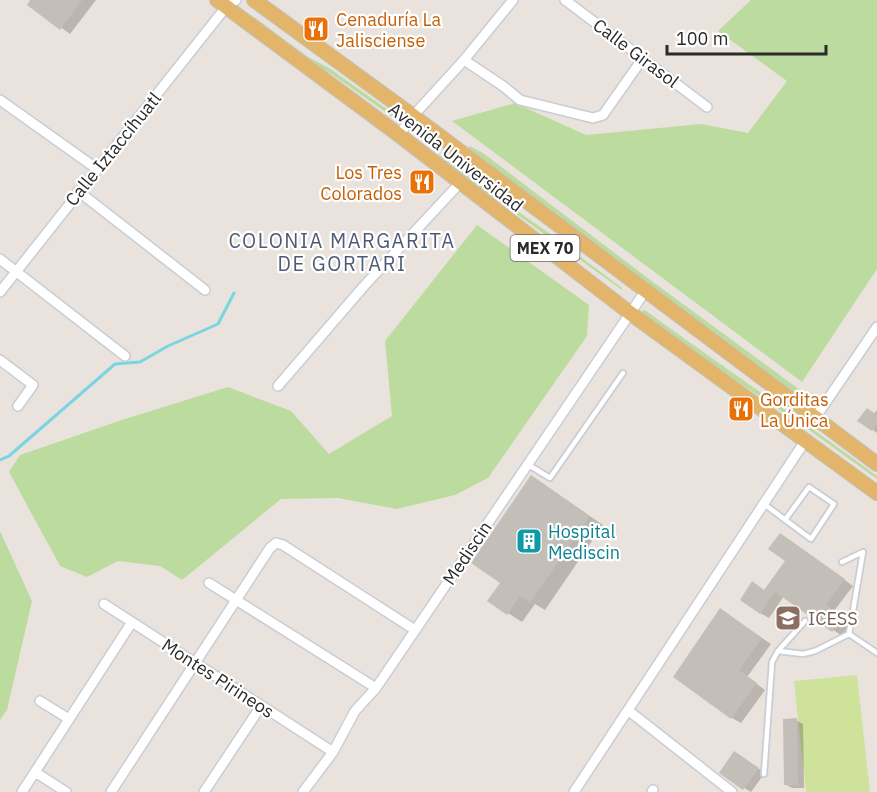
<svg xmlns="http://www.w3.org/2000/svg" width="877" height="792" font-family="'IBM Plex Sans',sans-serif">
<rect width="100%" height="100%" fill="#eae3dd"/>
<path fill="#bcdb9f" d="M751,0H877V269L802,382L452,121L515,103L586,135L701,124L748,133L787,81L718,31Z
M254,17L308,57L329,68L394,114V116H391L330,73L307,60L252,18Z
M470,146L483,153L649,279L815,401L812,404L806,401L731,347L469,151L468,148Z
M438,154L488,191L542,228L622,288V290L437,157Z
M477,225L589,305L587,336L488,478L455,495L397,509L338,498L281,499L182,580L160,566L118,561L87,577L60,566L9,472L20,455L122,420L228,387L291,411L329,454L392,416L385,341Z
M643,310H645C721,366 801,419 877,476V479L809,430L722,371L644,314L642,312Z
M0,531L32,601L7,710L0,720Z"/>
<path fill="#cee29b" d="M857,675L870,792H806L794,681Z"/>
<path fill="#0003" d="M32,0H96L70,34L29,5Z
M877,410V433L873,430L874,414Z
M545,486L603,525L545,610L535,604L522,622L508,613Z
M789,540L853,586L834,611L851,623L842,636L784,596L769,618L760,613L765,591L787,560Z
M721,610L771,644L747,677L765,690L741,723L732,718Z
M796,720L803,724L804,788H792L785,784Z
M742,757L765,773L751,792L721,773Z"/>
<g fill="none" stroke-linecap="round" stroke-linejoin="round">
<path stroke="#7ad5e2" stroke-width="3" d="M0,460L9,456L115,364L140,362L168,346L218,324L234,293"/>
</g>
<path fill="#c3beb8" d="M30,0H82L60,30L27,5Z
M867,408L877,415V424L872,431L857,421Z
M531,475L590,516L530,603L520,596L507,615L487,601L500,583L471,563Z
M780,533L845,579L826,605L843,617L832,632L775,592L760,614L740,600L752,581L764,590L785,561L768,549Z
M720,608L762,638L739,670L757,683L731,719L673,677Z
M797,718L798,785H784L783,719Z
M734,751L759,768L743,790L719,773Z"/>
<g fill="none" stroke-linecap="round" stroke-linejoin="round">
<g stroke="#c8cdd6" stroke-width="8">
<path id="service" d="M527,464L550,478L623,373
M764,504L811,539L834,504L809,487L785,520
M842,562L863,552L849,634L877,653
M778,651L803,654L815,651L849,634
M764,774L772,662L778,651L805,621"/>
</g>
<g stroke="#c8cdd6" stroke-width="12">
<path id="minor" d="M565,0L707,107
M464,60L503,86L520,100L593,118L603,115L643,58
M0,100L97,169
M399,135L413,116L464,60L513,0
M78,191L205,290
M0,259L125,356
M0,292L226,7L236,0
M0,360L33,385L18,406
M278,386L364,286L460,183
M815,418L877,327
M209,583L376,688
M104,604L333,752
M40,701L69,719
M629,711L732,792
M35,772L66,792
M22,792L132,622
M111,792L270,548L276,543L283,545L415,630
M204,792L261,706
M303,792L333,752L355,711L376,688L646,290
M574,792L805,441
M652,792L653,790"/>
</g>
<g stroke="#c3c3c3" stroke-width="16">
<path id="primary" d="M217,0L399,135L630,313L877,493
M254,0L413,116L877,464"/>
</g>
<use href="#service" stroke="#fff" stroke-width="4.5"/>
<use href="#minor" stroke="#fff" stroke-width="9"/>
<use href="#primary" stroke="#e2b56a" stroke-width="14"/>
</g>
<defs>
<g id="restaurant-square" transform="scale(1.35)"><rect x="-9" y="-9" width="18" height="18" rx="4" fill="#e8710a" stroke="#fff"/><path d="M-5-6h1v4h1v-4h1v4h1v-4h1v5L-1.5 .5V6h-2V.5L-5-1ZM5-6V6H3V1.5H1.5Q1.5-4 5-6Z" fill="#fff"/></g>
<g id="building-square" transform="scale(1.35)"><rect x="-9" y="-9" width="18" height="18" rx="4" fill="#0f9aa8" stroke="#fff"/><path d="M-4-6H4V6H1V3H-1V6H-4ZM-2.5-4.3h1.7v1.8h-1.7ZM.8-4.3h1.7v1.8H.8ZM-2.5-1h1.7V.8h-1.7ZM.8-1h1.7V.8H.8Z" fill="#fff"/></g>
<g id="university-square" transform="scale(1.35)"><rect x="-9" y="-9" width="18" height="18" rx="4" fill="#8d6e63" stroke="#fff"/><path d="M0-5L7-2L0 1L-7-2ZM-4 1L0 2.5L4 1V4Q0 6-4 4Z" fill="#fff"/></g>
</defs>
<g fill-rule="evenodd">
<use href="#restaurant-square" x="316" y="29"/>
<use href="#restaurant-square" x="422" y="182"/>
<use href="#restaurant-square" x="741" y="409"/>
<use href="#building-square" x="529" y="541"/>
<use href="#university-square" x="788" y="618"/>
</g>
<g text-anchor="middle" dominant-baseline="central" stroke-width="4.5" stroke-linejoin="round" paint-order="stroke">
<rect fill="#fff" stroke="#6a6a6a" stroke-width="1.5" x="510.5" y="235" width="69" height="26" rx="4.5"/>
<g font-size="16" font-weight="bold" fill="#2a2a2a">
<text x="545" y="248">MEX 70</text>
</g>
<g font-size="18" fill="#c56008" stroke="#fff" text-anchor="start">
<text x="336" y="19">Cenaduría La<tspan x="336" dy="21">Jalisciense</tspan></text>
<text x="402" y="172" text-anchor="end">Los Tres<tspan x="402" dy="21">Colorados</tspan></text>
<text x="760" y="399">Gorditas<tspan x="760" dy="21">La Única</tspan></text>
</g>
<g font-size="18" fill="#2a2a2a" stroke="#fff">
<text transform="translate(636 53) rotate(37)">Calle Girasol</text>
<text transform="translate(113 149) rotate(-51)">Calle Iztaccíhuatl</text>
<text transform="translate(456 157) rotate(38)">Avenida Universidad</text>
<text transform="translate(467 553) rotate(-56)">Mediscin</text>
<text transform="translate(218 678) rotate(33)">Montes Pirineos</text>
</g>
<g font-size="18" fill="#0d838f" stroke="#fff" text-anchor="start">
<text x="548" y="531">Hospital<tspan x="548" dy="21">Mediscin</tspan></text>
</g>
<g font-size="18" fill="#785e54" stroke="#fff" text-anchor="start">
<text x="808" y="618">ICESS</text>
</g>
<g font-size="20" letter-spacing="1.5" fill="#4f5b76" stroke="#fff">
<text x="342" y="240">COLONIA MARGARITA<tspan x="342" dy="23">DE GORTARI</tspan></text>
</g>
</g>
<path d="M667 45v9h159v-9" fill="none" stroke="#2a2a2a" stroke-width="3"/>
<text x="676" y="45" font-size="18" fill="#2a2a2a" stroke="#ffffff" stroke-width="4.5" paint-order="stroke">100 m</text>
</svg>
